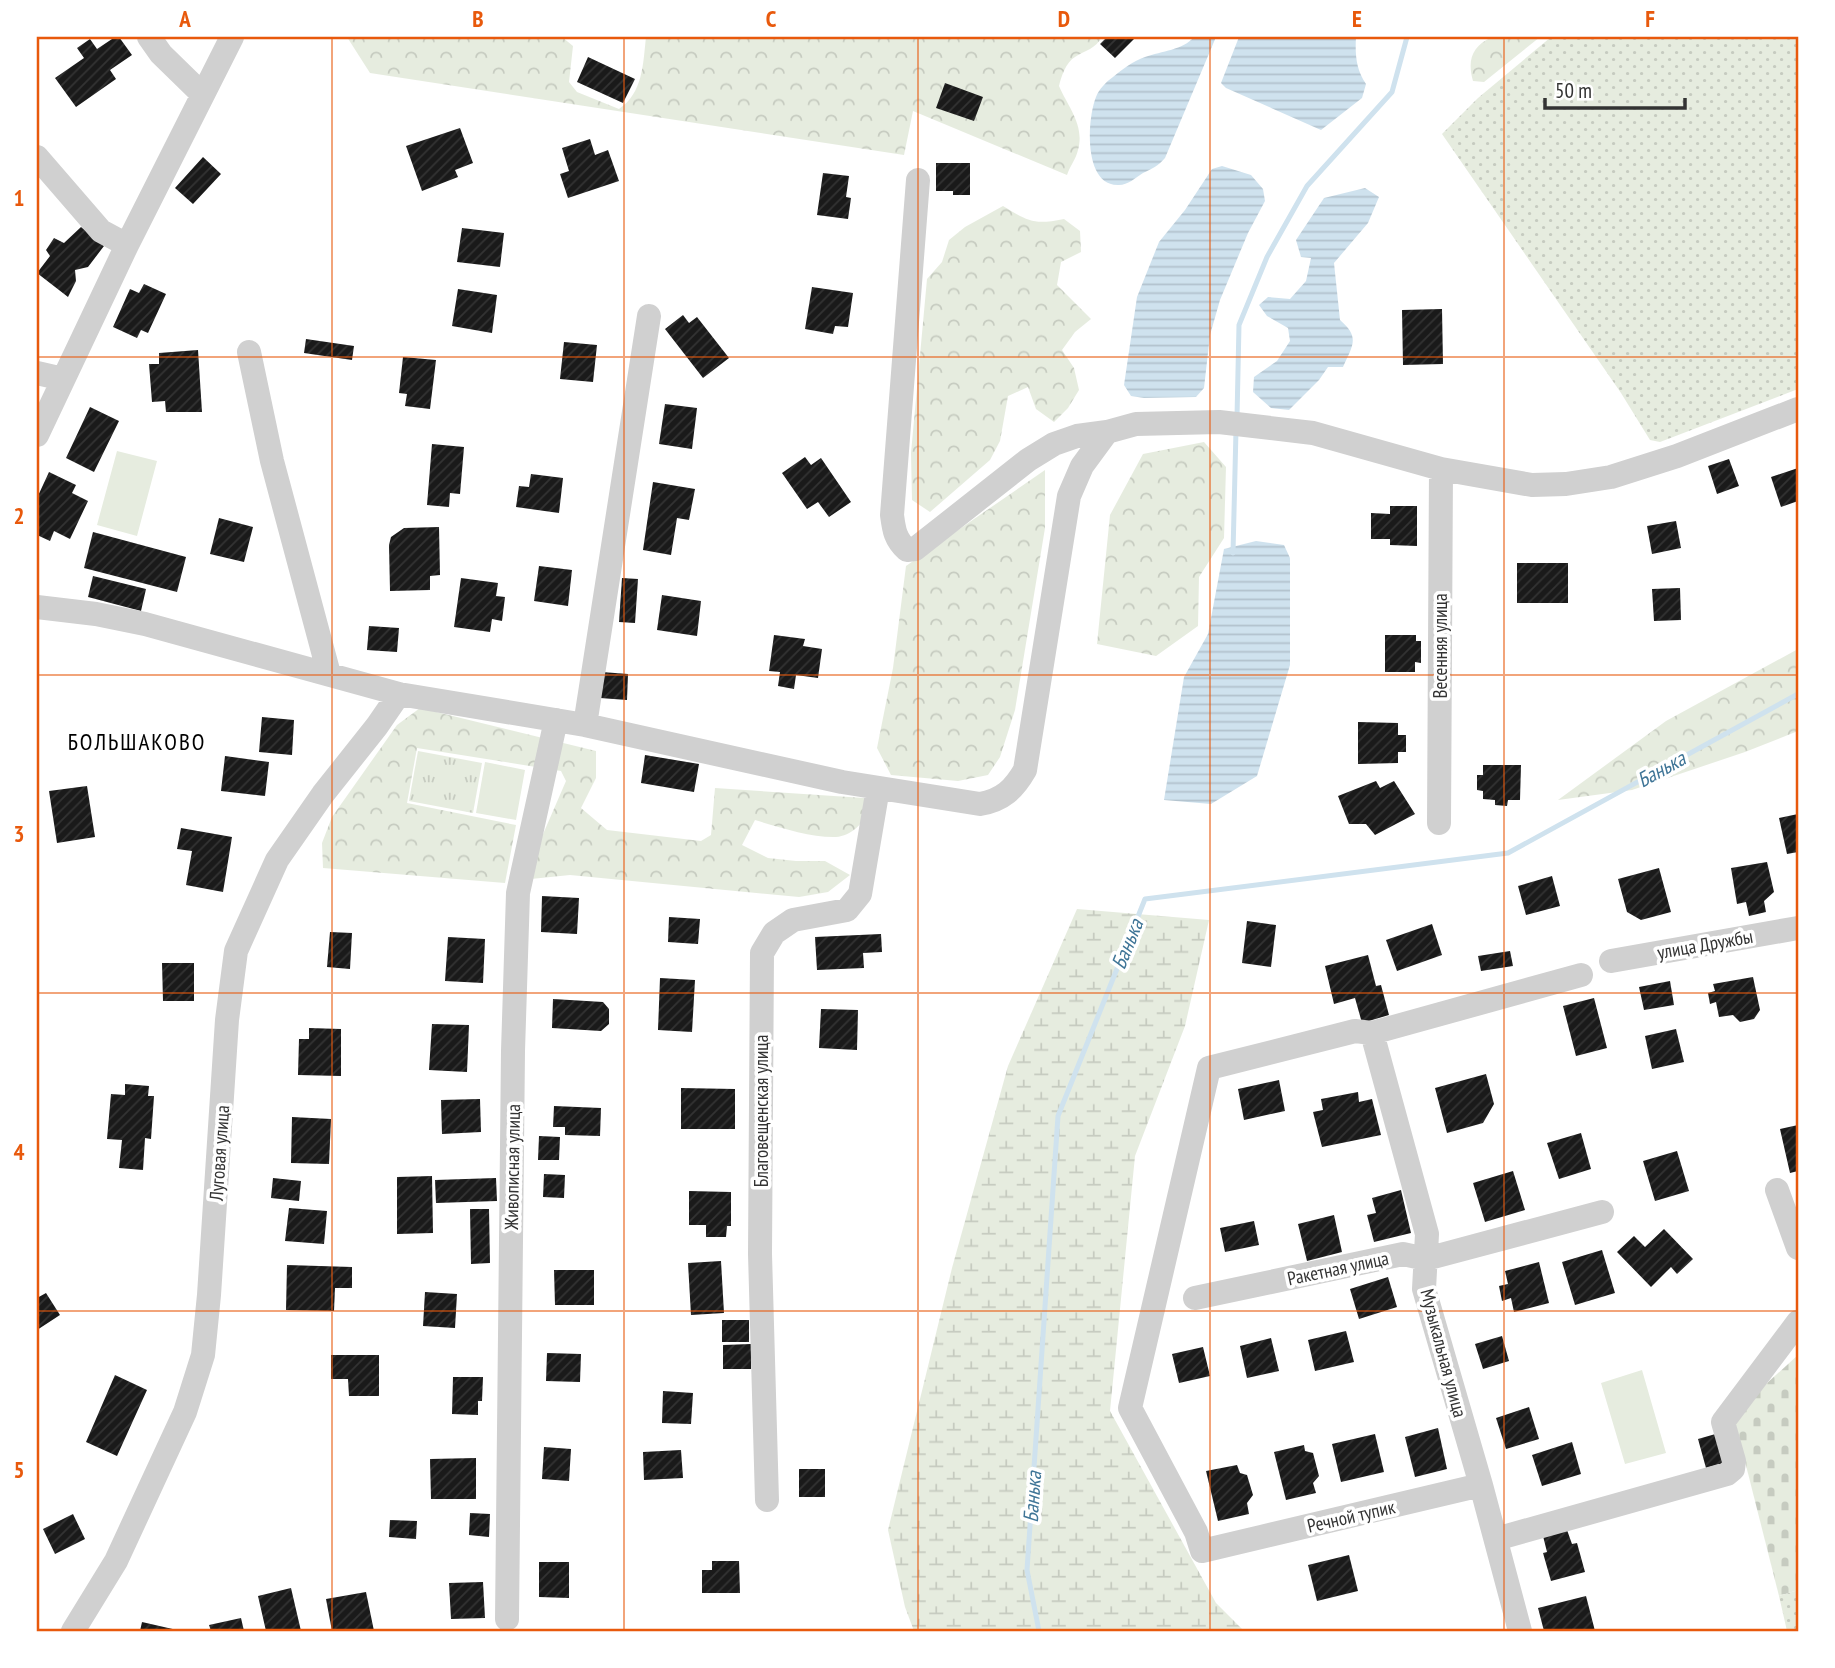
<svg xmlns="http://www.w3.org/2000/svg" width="1835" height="1668" font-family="'PT Sans Narrow',sans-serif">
<defs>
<pattern id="grass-dots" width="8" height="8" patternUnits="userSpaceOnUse" patternTransform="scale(1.75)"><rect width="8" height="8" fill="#e6ecdf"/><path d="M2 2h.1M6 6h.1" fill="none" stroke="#c6cbc0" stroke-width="1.8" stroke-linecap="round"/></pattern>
<pattern id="forest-crowns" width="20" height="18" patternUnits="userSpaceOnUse" patternTransform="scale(1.75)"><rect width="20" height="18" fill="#e6ecdf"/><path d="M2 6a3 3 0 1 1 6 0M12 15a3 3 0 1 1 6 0" fill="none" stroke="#c6cbc0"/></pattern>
<pattern id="wetland-marsh" width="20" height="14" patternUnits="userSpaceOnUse" patternTransform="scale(1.75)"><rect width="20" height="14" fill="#e6ecdf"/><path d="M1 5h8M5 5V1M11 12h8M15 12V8" fill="none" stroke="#c6cbc0"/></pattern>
<pattern id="cemetery-stones" width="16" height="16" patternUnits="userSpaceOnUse" patternTransform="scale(1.75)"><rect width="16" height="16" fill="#e6ecdf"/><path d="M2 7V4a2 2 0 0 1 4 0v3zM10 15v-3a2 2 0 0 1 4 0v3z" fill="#c6cbc0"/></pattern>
<pattern id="park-tufts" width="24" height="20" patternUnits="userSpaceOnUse" patternTransform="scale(1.75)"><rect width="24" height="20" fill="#e6ecdf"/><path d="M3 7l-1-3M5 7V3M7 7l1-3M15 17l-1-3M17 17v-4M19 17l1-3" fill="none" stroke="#c6cbc0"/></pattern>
<pattern id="water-rules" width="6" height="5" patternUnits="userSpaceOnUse" patternTransform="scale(1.75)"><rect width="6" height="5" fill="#cfe2ee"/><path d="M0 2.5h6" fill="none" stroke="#b2c2cd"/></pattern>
<pattern id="building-hatch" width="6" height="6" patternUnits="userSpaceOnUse" patternTransform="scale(1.75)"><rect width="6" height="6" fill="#1a1a1a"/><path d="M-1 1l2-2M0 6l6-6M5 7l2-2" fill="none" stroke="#333"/></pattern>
</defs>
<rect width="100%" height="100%" fill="#fff"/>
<path fill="url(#grass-dots)" d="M1551,37H1798V389L1660,442L1650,440L1621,393L1442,134L1478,98Z
M1798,1590V1631H1787L1779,1596Z"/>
<path fill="url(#forest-crowns)" d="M347,37H562L573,46L569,82L577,92L619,109C643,93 643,64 646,37H1102C1095,49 1086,50 1075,57C1066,62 1061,77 1059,86C1068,107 1085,125 1078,150C1076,159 1070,166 1067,175L913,111L904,155L370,73Z
M1492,37H1540L1484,82L1473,81C1467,60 1472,46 1492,37Z
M1003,206C1029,222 1034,225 1064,219L1080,231L1081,252L1061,262L1057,285L1091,319L1075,332L1062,350L1074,368L1079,390L1068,408L1054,422L1036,409L1028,387L1008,396L1000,441L990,460L930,512L912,500L911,453L927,279L942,262L949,240L965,227Z
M1204,442L1226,467L1224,538L1199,577L1198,626L1156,656L1097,644L1110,515L1143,454Z
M1045,470V528L1015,710L1000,757L988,775L958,781L891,775L877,748L893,668L906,566Z
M1798,649V731L1745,752L1632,790L1558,800L1666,721Z
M420,708L596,751V778L581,808L607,830L701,841L711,835L715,788L864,798L868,811C864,823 851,836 836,837C813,838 778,827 755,820L742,845L768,858L796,861H825L850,875L828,892L799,897L570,875L531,879L537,848L566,781L561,771L417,748L407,803L516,825L505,883L323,868L322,843L332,817L397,725Z"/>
<path fill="url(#wetland-marsh)" d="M1077,909L1209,920L1185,1026L1135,1156L1110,1411L1216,1603L1244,1631H914L905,1607L888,1530L952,1268L1008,1066Z"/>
<path fill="url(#cemetery-stones)" d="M1798,1355V1590L1779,1596L1733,1414Z"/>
<path fill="url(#park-tufts)" d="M418,751L482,763L473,813L409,801Z"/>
<path fill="#e6ecdf" d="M117,451L157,461L137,536L97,525Z
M485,762L525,770L516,820L476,813Z
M1642,1370L1666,1453L1625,1464L1601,1383Z"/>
<path fill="url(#water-rules)" d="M1194,37H1216L1165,158C1158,166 1152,169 1143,173C1135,178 1128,185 1119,185C1083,187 1087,119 1096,97C1099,89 1106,82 1113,77C1123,69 1133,61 1145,57C1162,51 1183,50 1194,37Z
M1239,37H1356C1355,55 1356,69 1366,84L1362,98L1321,130L1226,88L1221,83Z
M1222,166L1251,175L1263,189L1265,201L1248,233L1220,300L1210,335L1204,388L1196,397L1144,398L1131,396L1124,385L1137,297L1159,242L1185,210L1212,169Z
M1365,188L1379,197L1368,223L1334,263L1340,320C1360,337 1353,345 1343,367H1328L1319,380L1289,410L1271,408L1253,392L1254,377L1277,361L1290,341L1288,328L1267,316L1259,305L1268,297L1290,299L1306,281L1311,258L1301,257L1296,240L1324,198Z
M1256,541L1284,545L1290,558V665L1257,776L1211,804L1164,800L1184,677L1208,634L1224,549Z"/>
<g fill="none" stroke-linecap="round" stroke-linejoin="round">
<path stroke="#cfe2ee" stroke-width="5" d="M1237,417L1239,325L1267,257L1307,186L1392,92L1407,37
M1233,553L1236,430
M1039,1631L1027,1570L1058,1116L1145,899L1508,853L1798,694"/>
</g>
<path fill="url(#building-hatch)" d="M115,37H119L132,55L110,70L116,79L76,107L55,78L84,58L77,48L90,39L97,49Z
M1107,37H1136L1115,58L1100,44Z
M588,57L635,79L623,103L577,82Z
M945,83L983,97L974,121L936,108Z
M460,128L473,163L455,170L458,177L422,191L406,146Z
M590,139L595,155L608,150L619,181L568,198L560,174L569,171L562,148Z
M203,157L221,174L193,204L175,188Z
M936,163H970V195H953V191H936Z
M823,173L849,176L846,197L851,198L848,219L817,215Z
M81,227L104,246L88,267L75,270L76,281L68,297L37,273L50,256L46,250L54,238L64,243Z
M462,228L504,233L500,267L457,262Z
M144,284L166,294L148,333L141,330L137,338L113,327L130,289L139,293Z
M812,287L853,293L848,327L835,326L833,334L805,329Z
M458,289L497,295L492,333L452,326Z
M1442,309L1443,364L1403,365L1402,310Z
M683,315L689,323L697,317L729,358L703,378L665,329Z
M306,339L354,346L352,360L304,353Z
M564,342L597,345L593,382L560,379Z
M198,350L202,412H166L165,401L152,402L149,364H159V353Z
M403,357L436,360L430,409L405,406L407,394L399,393Z
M665,404L697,408L692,449L659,444Z
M90,407L119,421L94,472L66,458Z
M432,444L464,447L460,494L450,493L449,507L427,505Z
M805,457L811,465L821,458L851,502L829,517L818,502L807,509L782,473Z
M1729,459L1739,486L1717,494L1708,466Z
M1798,468V501L1781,507L1771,477Z
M49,472L76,485L72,493L88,501L70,539L54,531L50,541L37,535V498Z
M531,474L563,478L559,513L516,507L519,486L529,487Z
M653,482L695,489L689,520L677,518L671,555L643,550Z
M1390,506H1417V546L1390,545V539H1371V513L1390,514Z
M219,518L253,527L244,562L210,554Z
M1676,521L1681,548L1652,554L1647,526Z
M439,527L440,575L430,576V590L390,591L389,545L391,537L404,528Z
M93,532L186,557L177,592L84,568Z
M1517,563H1568V603H1517Z
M539,566L572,570L568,606L534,601Z
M93,576L146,589L141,611L88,597Z
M461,578L498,583L496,596L505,597L502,621L492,619L490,632L454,627Z
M622,578L638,579L635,623L619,622Z
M1680,588L1681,620L1654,621L1652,589Z
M662,595L701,601L697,636L657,630Z
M369,626L399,628L397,652L367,650Z
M774,635L805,639L803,646L822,649L818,678L796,675L794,689L778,686L780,672L769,671Z
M1385,635H1416V641H1421V663L1415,662V672H1385Z
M602,672L628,674L627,700L600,698Z
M262,717L294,720L292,755L259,752Z
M1358,722L1398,723V735H1406V752H1398V763L1358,764Z
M645,755L699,764L694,792L641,783Z
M225,756L269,762L265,796L221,791Z
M1483,765H1521L1520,800H1508L1507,806L1495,805V800L1483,799V791L1477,790V775H1483Z
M1376,781L1380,788L1394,781L1415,814L1375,835L1366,824H1349L1338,796Z
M87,786L95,837L57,843L49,791Z
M1798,814V852L1787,854L1779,818Z
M181,828L232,837L223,892L186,885L192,851L177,849Z
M1767,862L1774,892L1764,901L1766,912L1749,916L1746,902L1737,904L1731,868Z
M1659,868L1671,912L1641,920L1627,912L1618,879Z
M1552,876L1560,906L1526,915L1518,886Z
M542,896L579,898L577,934L541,932Z
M669,917L700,919L698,944L668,942Z
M1247,921L1276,925L1271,967L1242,963Z
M1432,924L1442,955L1397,971L1386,940Z
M330,932L352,933L350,969L327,967Z
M881,934L882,952L863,953L864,968L817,970L815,937Z
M448,937L485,939L483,983L445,981Z
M1510,951L1513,966L1481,971L1478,956Z
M1368,955L1376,986L1381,985L1389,1015L1362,1023L1355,998L1334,1004L1325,966Z
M162,963H194V1001H163Z
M1753,977L1760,1010L1754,1019L1740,1022L1733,1015L1719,1017L1716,1002L1710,1004L1708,993L1715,991L1713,984Z
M660,978L695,980L692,1032L658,1030Z
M1670,981L1674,1005L1644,1010L1639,987Z
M1594,998L1607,1048L1576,1056L1563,1006Z
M553,999L603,1002L609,1009V1024L601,1031L552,1028Z
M821,1009L858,1010L857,1050L819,1048Z
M432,1024L469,1025L467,1072L429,1070Z
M309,1028L341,1029V1076L298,1075L299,1039H309Z
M1676,1029L1684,1062L1652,1069L1645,1036Z
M1486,1074L1494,1104L1483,1123L1447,1133L1435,1088Z
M1279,1080L1285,1111L1244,1120L1238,1089Z
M125,1084L149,1086L148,1096H154L151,1139L145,1138L143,1170L119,1168L122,1140L107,1139L111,1094L125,1095Z
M681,1088L735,1089V1129H681Z
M1358,1092L1359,1102L1372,1099L1381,1135L1322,1147L1313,1112L1323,1110L1321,1099Z
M480,1099L481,1132L442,1134L441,1100Z
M554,1106L601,1108L600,1136L565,1135V1127H553Z
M292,1117L331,1119L329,1164L291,1163Z
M1798,1125V1171L1790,1173L1780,1129Z
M1581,1133L1591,1169L1559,1179L1547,1143Z
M539,1136L560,1137L559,1160H538Z
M1677,1151L1689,1191L1655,1201L1643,1161Z
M1513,1171L1525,1210L1485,1222L1473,1183Z
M544,1174L565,1175L564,1198L543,1197Z
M432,1176L433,1233L397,1234V1177Z
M273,1178L301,1181L299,1201L271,1198Z
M496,1178L497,1201L436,1203L435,1180Z
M1401,1190L1411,1233L1374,1242L1367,1215L1376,1213L1372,1198Z
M689,1191L731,1192V1226H727L726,1237H706V1225H689Z
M289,1208L327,1211L324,1244L285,1241Z
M470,1209H489L490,1263L471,1264Z
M1334,1215L1342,1252L1307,1261L1298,1224Z
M1254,1221L1259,1245L1225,1252L1220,1228Z
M1664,1229L1693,1259L1677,1274L1671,1267L1651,1287L1617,1252L1634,1236L1645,1247Z
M1602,1250L1615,1293L1575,1305L1562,1262Z
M721,1261L724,1313L691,1315L688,1263Z
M1539,1262L1549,1303L1514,1312L1511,1298L1502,1301L1499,1286L1508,1284L1505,1271Z
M287,1265L352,1267V1288H335L334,1311L286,1310Z
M554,1270H594V1305H555Z
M1388,1277L1397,1307L1359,1319L1350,1289Z
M425,1292L457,1294L455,1328L423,1326Z
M46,1293L60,1315L37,1330V1298Z
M722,1320H749V1342H722Z
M1346,1331L1354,1362L1315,1371L1308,1340Z
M1502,1336L1509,1361L1483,1369L1475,1344Z
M1271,1338L1279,1371L1247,1378L1240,1346Z
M751,1344V1369H723V1345Z
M1203,1347L1210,1376L1179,1383L1172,1354Z
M547,1353L581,1354L580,1382L546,1381Z
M331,1355H379V1396H349L348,1379H331Z
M115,1375L147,1390L117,1456L86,1442Z
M453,1377H483L482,1401H478V1415L452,1414Z
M663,1391L693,1393L691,1424L662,1423Z
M1529,1407L1539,1439L1506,1449L1496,1418Z
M1438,1428L1447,1469L1415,1477L1405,1437Z
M1719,1433L1727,1462L1706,1468L1698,1439Z
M1375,1434L1384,1472L1341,1482L1332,1444Z
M1572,1442L1581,1474L1542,1486L1532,1455Z
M1304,1445L1305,1451L1313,1453L1319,1476L1313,1483L1316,1493L1286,1500L1274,1452Z
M544,1447L571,1449L569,1481L542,1479Z
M681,1450L683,1478L644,1480L643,1452Z
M476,1458V1499H431L430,1459Z
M1237,1465L1240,1473L1247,1475L1253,1495L1247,1503L1249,1514L1218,1521L1206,1471Z
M799,1469H825V1497H799Z
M470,1513L490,1514L489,1537L469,1535Z
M73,1514L85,1539L55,1554L43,1529Z
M390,1520L417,1521L416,1539L389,1537Z
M1567,1530L1572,1544L1577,1543L1585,1572L1551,1581L1543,1553L1547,1552L1543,1536Z
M1349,1555L1358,1591L1317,1601L1308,1565Z
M712,1561H739L740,1593H702V1570H712Z
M539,1562H569V1598L539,1597Z
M483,1582L485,1618L451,1619L449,1583Z
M291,1588L301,1631H266L258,1596Z
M366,1592L374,1631H332L326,1599Z
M1586,1596L1595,1631H1544L1538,1608Z
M241,1618L244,1631H211L209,1625Z
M142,1622L177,1630V1631H140Z"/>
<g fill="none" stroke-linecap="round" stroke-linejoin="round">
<path stroke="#d0d0d0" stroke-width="24" d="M149,37L161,54L202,94
M37,157L101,231L127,245
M918,180L892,515C894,530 895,539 907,550L915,549L1028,460L1054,444L1077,436L1107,432
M249,352L272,461L329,674
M37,373L63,379
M37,435L127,245L232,37
M37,607L96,614L145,624L399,694L585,725L842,782L980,804C1003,800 1014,789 1025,770L1069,496L1082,466L1107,432L1136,424L1219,422L1313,433L1441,469L1532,485L1566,484L1611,477L1677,456L1798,409
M585,725L649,316
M1439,823L1441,469
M1611,961L1798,928
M1372,1033L1427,1234L1424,1289L1481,1485L1520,1631
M1777,1190L1798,1248
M1195,1298L1403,1254L1426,1259L1602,1212
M1481,1485L1202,1551L1196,1532L1130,1408L1209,1068L1355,1031L1372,1033L1581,975
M767,1500L760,1254L762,953L774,933L793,920L847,910L860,894L878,788
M1496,1539L1727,1474L1733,1469L1734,1461L1723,1422L1798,1322
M507,1619L513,1051L518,893L556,720
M73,1631L116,1561L185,1412L203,1355L209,1295L227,1020L236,951L277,860L323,794L377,726L399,694"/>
</g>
<path fill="none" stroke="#e8590c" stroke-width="2" stroke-opacity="0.55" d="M332,37V1631M624,37V1631M918,37V1631M1210,37V1631M1504,37V1631M37,357H1798M37,675H1798M37,993H1798M37,1311H1798"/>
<g text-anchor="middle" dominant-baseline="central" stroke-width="7" stroke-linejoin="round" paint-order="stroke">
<g font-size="19" fill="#333" stroke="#fff">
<text transform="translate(1440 646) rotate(-90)">Весенняя улица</text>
<text transform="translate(1705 944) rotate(-10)">улица Дружбы</text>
<text transform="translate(761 1111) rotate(-90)">Благовещенская улица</text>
<text transform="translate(219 1153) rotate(-86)">Луговая улица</text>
<text transform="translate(512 1167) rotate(-89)">Живописная улица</text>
<text transform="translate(1338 1268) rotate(-12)">Ракетная улица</text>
<text transform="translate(1444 1353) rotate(75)">Музыкальная улица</text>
<text transform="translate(1351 1516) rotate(-13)">Речной тупик</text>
</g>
<g font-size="21" font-style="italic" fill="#3f7597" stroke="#fff">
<text transform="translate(1661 769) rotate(-29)">Банька</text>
<text transform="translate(1127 944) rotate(-68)">Банька</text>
<text transform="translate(1032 1497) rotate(-86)">Банька</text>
</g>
<g font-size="23" letter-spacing="2" fill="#000" stroke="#fff">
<text x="137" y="741">БОЛЬШАКОВО</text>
</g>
</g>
<rect width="1835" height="1668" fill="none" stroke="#ffffff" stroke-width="77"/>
<path d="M1545 98v10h140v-10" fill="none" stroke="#333333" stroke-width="3.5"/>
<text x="1555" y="98" font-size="21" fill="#333333" stroke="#ffffff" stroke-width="5" paint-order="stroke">50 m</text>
<rect x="38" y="38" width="1759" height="1592" fill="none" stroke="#e8590c" stroke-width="2.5"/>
<g font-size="23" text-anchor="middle" font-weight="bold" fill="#e8590c">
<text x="185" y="27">A</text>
<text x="478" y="27">B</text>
<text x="771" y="27">C</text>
<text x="1064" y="27">D</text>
<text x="1357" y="27">E</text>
<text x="1650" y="27">F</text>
<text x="19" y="206">1</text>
<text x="19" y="524">2</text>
<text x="19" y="842">3</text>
<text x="19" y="1160">4</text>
<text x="19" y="1478">5</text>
</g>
</svg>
